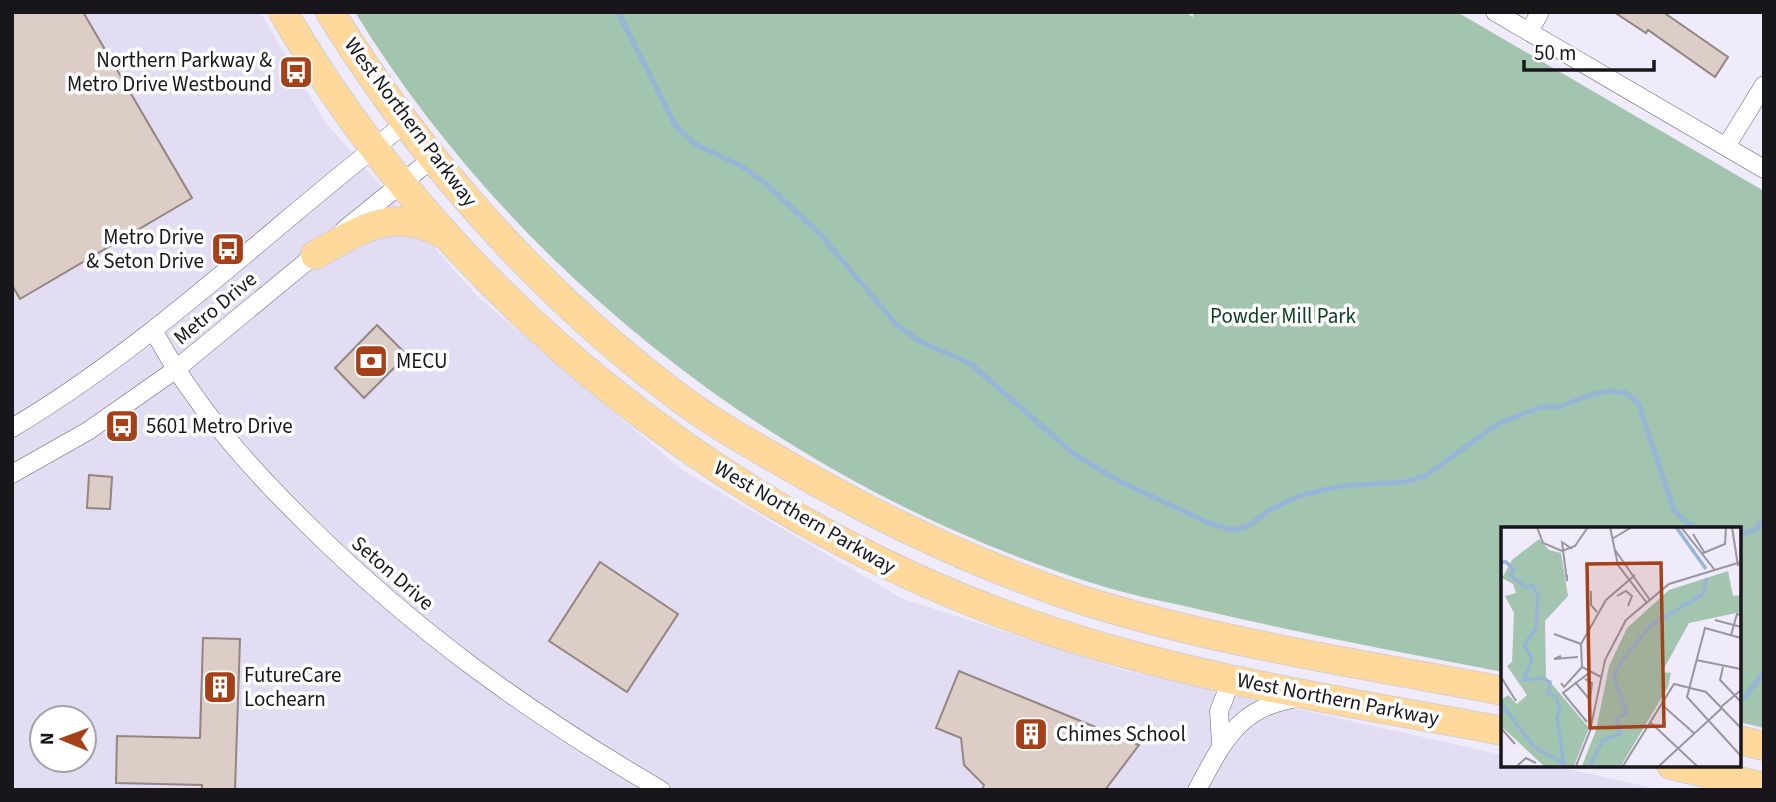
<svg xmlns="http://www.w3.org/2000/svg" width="1776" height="802" font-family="'Source Sans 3',sans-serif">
<rect width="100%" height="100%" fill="#efebfa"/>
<path fill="#e2ddf3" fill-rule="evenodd" d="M12,12H260L326,123L476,295L682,470L903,599L1123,670L1503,755V765H1549L1663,790H12ZM42,718H84V760H42Z"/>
<path fill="#a3c4af" d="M355,12H1185L1193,17L1194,12H1457L1764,191V728L1739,722V529H1503V672C1404,653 1304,634 1206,611C1173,603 1138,597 1105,587C800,494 522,284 355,12Z"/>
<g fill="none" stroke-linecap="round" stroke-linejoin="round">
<path stroke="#98b4d6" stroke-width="5" d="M618,12L675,125L695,144L743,167L764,182L820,234L896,324L919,341L971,364L1074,454L1117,480L1209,523L1233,530L1247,527L1268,511L1299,496L1340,486L1405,482L1425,476L1499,423L1541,407H1559L1590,395L1608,391L1626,393L1638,403L1674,510L1687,523L1699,529
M1739,534L1755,530L1764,520
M1745,697L1764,672"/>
</g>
<path fill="#dccdc6" stroke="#94857f" stroke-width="2" d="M12,12H83L192,198L20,299L12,285Z
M1614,12H1663L1728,57L1715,77L1648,30L1646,33Z
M377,325L407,355L364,398L335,368Z
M89,475L112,477L110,509L87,508Z
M600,562L678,614L627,692L549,641Z
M203,638L240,639L235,790H202V785L116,783L117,736L200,738Z
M959,671L1139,745L1105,790H982L984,785L964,765L961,738L936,728Z"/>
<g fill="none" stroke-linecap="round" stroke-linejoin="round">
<g stroke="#66636f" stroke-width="19">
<path id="minor" d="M1495,12L1764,169
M1529,32L1540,12
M1727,145L1764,85
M344,230L433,158
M153,330C194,405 246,464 307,524C416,632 529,713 661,790
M12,428C155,343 274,224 406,123
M12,474L88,431L175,370L323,248
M1221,744L1219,711L1232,679
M1197,790C1223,742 1238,707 1297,698"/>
</g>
<g stroke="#d1d0d1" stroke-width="30">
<path id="primary" d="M283,12C449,299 730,522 1042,628C1191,679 1349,702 1503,731
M330,12C422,161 544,298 685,402C718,426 752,445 787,465C880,519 979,566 1082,600C1218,643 1363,664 1503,691
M315,255C360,230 393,205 445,235
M1739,740L1764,746
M1671,765L1764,787"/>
</g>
<use href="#minor" stroke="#fff" stroke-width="18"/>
<use href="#primary" stroke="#ffd89c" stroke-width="28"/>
</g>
<defs>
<g id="bus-square" transform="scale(1.75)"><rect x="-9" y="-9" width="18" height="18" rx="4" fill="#a64019" stroke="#fff"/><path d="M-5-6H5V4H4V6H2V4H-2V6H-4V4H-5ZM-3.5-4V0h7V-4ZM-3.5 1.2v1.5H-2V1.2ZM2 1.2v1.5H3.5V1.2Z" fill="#fff"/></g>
<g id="bank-square" transform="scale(1.75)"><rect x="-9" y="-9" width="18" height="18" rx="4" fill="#a64019" stroke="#fff"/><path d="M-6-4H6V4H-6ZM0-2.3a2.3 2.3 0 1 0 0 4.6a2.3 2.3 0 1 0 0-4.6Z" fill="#fff"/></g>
<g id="building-square" transform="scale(1.75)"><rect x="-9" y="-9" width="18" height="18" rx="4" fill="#a64019" stroke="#fff"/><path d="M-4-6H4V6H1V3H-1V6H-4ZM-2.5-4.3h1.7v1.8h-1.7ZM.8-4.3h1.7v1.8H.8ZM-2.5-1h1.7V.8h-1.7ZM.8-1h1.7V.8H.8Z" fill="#fff"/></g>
</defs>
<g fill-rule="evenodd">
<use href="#bus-square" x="296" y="72"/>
<use href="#bus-square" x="228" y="249"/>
<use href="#bank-square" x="371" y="361"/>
<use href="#bus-square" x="122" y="426"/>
<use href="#building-square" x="220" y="687"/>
<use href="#building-square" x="1031" y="734"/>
</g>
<g text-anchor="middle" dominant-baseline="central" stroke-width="7" stroke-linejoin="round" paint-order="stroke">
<g font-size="21" fill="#18161b" stroke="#fff" text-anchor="start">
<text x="272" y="60" text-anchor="end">Northern Parkway &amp;<tspan x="272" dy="24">Metro Drive Westbound</tspan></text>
<text x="204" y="237" text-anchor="end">Metro Drive<tspan x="204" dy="24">&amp; Seton Drive</tspan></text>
<text x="396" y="361">MECU</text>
<text x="146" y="426">5601 Metro Drive</text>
<text x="244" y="675">FutureCare<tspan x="244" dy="24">Lochearn</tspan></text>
<text x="1056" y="734">Chimes School</text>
</g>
<g font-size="21" fill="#18161b" stroke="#fff">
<text transform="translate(411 122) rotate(53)">West Northern Parkway</text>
<text transform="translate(215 308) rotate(-40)">Metro Drive</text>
<text transform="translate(805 517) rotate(30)">West Northern Parkway</text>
<text transform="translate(393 573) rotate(41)">Seton Drive</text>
<text transform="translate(1338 699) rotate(11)">West Northern Parkway</text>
</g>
<g font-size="21" fill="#093e24" stroke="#fff">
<text x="1283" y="316">Powder Mill Park</text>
</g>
</g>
<g transform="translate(1501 527)">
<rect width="240" height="240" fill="#efebfa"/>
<path d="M38,12L48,23L60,26L67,69L44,94L45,150L88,201L73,239H43L0,199V173L7,168L16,177L26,168L6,139L11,135L13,86L4,69L15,66L12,57L1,51L11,33ZM227,44L232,69L240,68V85L188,96L161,145L170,146L167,160L120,239H81L95,203L108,139L126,101L168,63Z" fill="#a3c4af"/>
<path fill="none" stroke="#98b4d6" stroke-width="3.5" d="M175,0L205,42M0,35H5L13,43L9,48L24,60L32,59L37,69L35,101L23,118L31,132L23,153L39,151L49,155L47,166L55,170L59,183L56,190L63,239M0,176L33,220L62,236M89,239L102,213L119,207L115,192L126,186L113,150L120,135L150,98L202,67L206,51"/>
<path fill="none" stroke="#9996a1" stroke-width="2" d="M36,0L42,16L61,24L74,19L87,0M109,0L117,38L146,76M180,0L213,42M231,0L237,39M192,7L203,25M111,12L131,0M114,23L149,73M200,27L224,17L225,0M66,48V54L61,15L71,22M90,69V64V78L96,85M116,69L125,64L131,69L127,79M0,84V131M214,93L240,100M53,107L80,117M230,108L236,87L240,88M240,111L204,101L186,170L240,229M60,129L53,132L77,130M195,133L240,142M222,140L219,153L240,175M0,150L15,174M100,150L81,140L80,117L105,73L134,48M74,155L89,173L91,156L84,152M60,156L63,160L81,140M160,177L194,207M220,180L240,163M86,195L62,166L88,146M149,195L196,239M0,201L14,217M16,239L25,231L35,236M75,239L89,204L104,133L125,93L168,57L240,35M122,239L173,157L205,165L240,201M158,239L221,181"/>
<path fill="#a64019" fill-opacity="0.15" stroke="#a64019" stroke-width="3.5" d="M160,36L163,199L89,201L86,37Z"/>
<rect width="240" height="240" fill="none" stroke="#18161b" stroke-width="3.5"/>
</g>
<rect width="1776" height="802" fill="none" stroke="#18161b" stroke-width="28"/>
<g transform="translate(63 739) rotate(271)"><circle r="33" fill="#ffffff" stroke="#a3a2a4" stroke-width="2"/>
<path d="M0-5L12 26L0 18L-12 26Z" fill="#a64019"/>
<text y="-10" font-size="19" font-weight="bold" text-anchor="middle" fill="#18161b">N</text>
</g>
<path d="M1524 60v10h130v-10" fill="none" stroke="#18161b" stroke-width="3.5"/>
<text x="1534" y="60" font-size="21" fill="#18161b" stroke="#ffffff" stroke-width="5" paint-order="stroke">50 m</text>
</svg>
